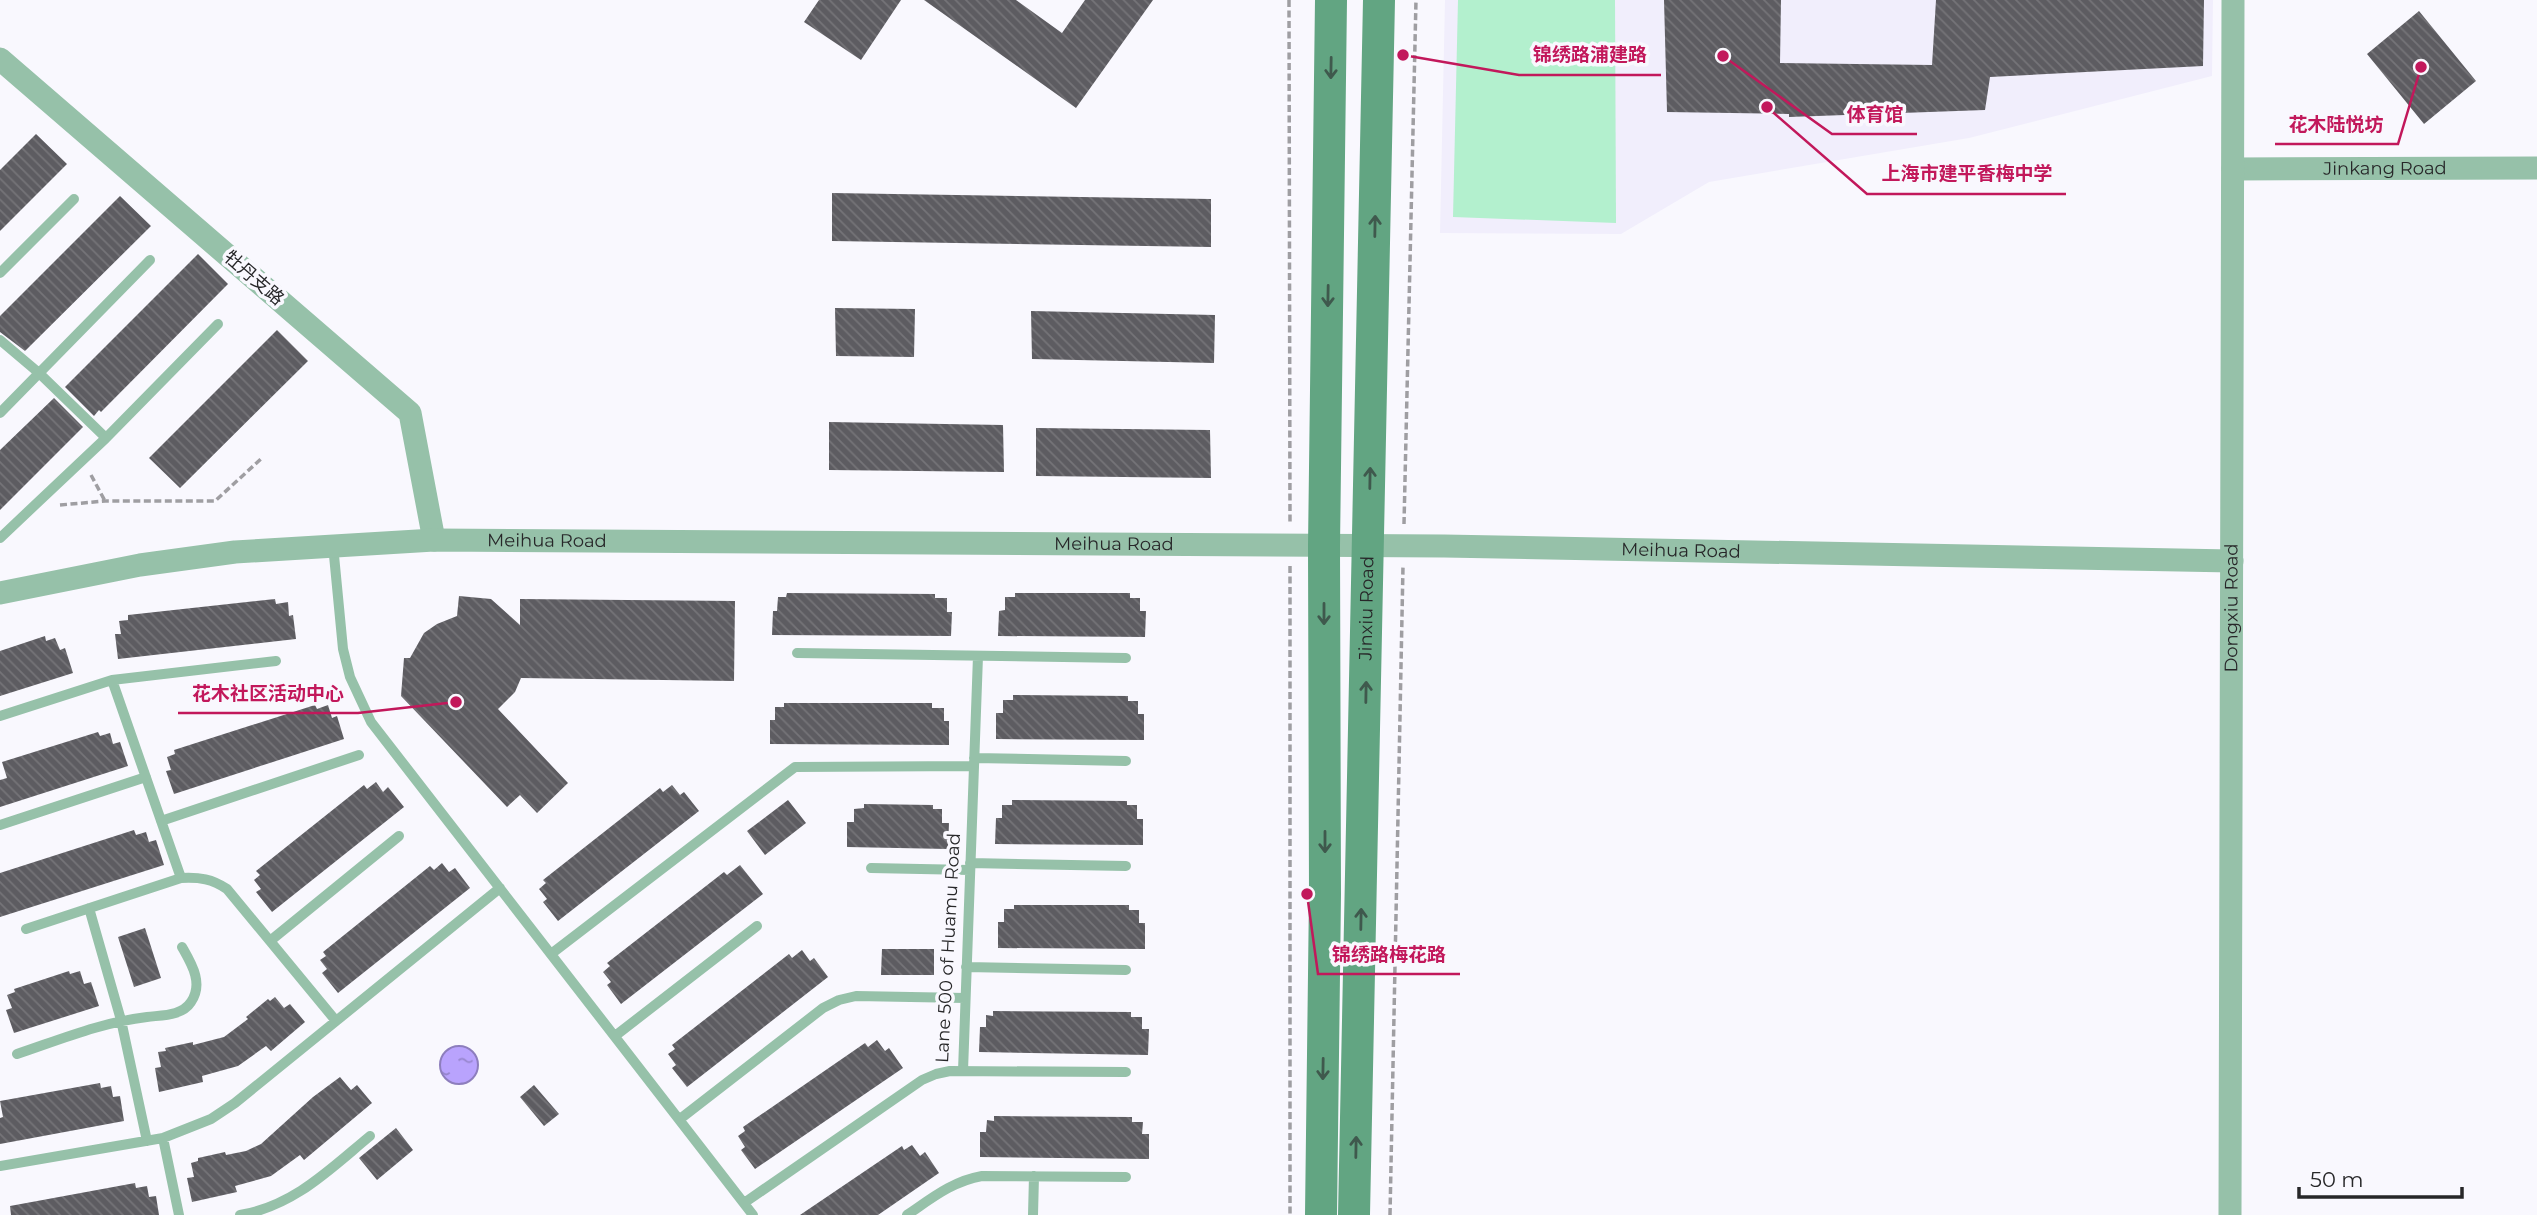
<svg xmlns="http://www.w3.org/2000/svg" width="2537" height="1215" font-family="Montserrat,'Noto Sans SC',sans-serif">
<defs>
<pattern id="water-ripples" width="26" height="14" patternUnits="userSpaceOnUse" patternTransform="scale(1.75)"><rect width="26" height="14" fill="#b9a3fd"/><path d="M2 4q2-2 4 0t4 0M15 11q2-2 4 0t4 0" fill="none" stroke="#9685cd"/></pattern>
<pattern id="building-back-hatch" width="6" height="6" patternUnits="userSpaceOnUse" patternTransform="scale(1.75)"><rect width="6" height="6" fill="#5d5c61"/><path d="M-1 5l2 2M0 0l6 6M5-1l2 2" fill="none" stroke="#757478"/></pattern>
</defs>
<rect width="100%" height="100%" fill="#f9f8fe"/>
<path fill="#f1eefc" d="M1445,0H2213L2212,76L1969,138L1709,182L1621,234L1440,233Z"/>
<path fill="#b3f0ce" d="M1458,0H1615L1616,223L1453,217Z"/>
<path fill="url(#water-ripples)" stroke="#8d7ebd" stroke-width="2" d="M440 1065a19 19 0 1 1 38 0a19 19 0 1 1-38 0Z"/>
<path fill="url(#building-back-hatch)" d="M819,0H901L861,60L804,22Z
M924,0H1016L1062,33L1085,0H1153L1076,108Z
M1664,0H1781L1780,63L1932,65L1936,0H2204L2203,66L1990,77L1985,110L1789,117V114L1667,112Z
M2419,11L2476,81L2424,124L2367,54Z
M36,134L67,164L0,231V170Z
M832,193L1211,199V247L832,241Z
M120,196L151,226L25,351L0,332V316Z
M198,254L228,284L101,412L99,410L94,416L65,387Z
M835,308L915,309L914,357L836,356Z
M1031,311L1215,315L1214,363L1032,359Z
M277,330L308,361L180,488L149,458Z
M54,398L83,427L0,510V450Z
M829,422L1003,425L1004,472L829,470Z
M1036,428L1210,430L1211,478L1036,476Z
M787,593L935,594V598H947V612H952L951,636L772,635L773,611H777L778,597H786Z
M1015,593H1130V598H1140V611H1146L1145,637L998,636L999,611L1005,610V597H1015Z
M459,596L491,599L520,625V599L735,601L734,681L521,678L515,692L498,709L568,783L537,813L520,795L507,807L401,696L404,658H410L424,633L437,624L457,616Z
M275,599L276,604L288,602L289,616L293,615L296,639L118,659L115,634H121L119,621L128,620V615Z
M45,636L46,641L55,638L60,650L65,648L73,673L0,696V651Z
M1013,695L1128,696V701H1138V714H1144V740L996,739V713H1003V700H1013Z
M784,703H932V708H944V721H949V745L770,744V720H775V707H784Z
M315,705L317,709L328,705L332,718L337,716L344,739L174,794L166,771L171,770L167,757L175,754L174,750Z
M98,732L100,736L110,733L113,744L120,742L128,766L0,807V780L7,778L2,762Z
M376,782L383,792L388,787L404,807L272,912L256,892L261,889L254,880L260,875L256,871L364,785L367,789Z
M672,785L680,795L684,792L699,811L558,921L543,902L547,899L539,889L546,883L543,880L660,788L663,792Z
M788,800L806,823L765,855L747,831Z
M1012,800L1127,801V805H1137V819H1143V845L995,844L996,818H1002V805H1012Z
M864,804L933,805V809H942V823H949L948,849L847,847V822H854V809L864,808Z
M134,830L136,835L146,832L149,842L156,840L164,865L0,917V873Z
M442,863L449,872L455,868L470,888L338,993L322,973L327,969L320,960L326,956L323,952L430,866L434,870Z
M740,865L763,894L621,1004L607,985L611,982L603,972L610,966L607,963L724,872L727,875Z
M1014,905H1129V910H1139V923H1145V949L998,948V922H1004V909H1014Z
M145,928L161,978L134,987L118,937Z
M882,949H934V975H881Z
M802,950L810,961L814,958L828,977L687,1087L672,1068L676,1065L668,1054L675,1049L672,1045L789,954L792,958Z
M69,971L70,974L80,971L84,984L91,982L99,1006L14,1033L6,1010L12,1008L7,995L15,992L14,989Z
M275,997L284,1008L290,1004L305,1022L271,1051L266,1046L238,1066L202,1076L203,1082L159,1092L155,1068L161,1067L158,1052L166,1051L165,1048L193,1042V1045L224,1037L248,1019L246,1017L268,999L270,1001Z
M993,1011L1131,1012V1017H1142V1029H1149L1148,1055L979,1052L980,1027H986V1015L993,1016Z
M877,1040L885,1051L889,1048L903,1068L755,1169L741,1150L745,1147L738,1136L745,1131L743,1127L865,1043L868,1047Z
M340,1077L351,1090L357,1085L372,1103L304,1160L300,1155L271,1176L235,1186L237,1192L192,1202L187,1178L194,1177L191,1163L198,1161V1158L225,1152L226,1155L246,1151L261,1144L313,1097Z
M100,1083L101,1088L111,1086L113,1097L120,1096L124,1121L0,1144V1118L3,1117L0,1101Z
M534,1085L559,1114L544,1126L520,1097Z
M994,1116L1132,1117V1122H1143L1142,1134H1149V1159L980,1157V1132H986L987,1120L994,1121Z
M396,1128L413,1150L377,1180L359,1158Z
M912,1145L920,1156L925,1152L939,1173L878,1215H800L902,1146L904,1150Z
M135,1183L136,1188L147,1186L149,1197L156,1196L159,1215H11L10,1206Z"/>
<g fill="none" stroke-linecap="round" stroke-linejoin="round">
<path stroke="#9f9ea2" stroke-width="3.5" stroke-dasharray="7 3.5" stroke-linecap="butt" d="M1289,0L1290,523
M91,475L105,501
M60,505L105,501H215L262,458
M1404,524L1416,0
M1290,566V1215
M1390,1215L1403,566"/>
<path stroke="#96c1a9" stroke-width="10" d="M0,273L74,199
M0,340L39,373L106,438
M0,413L150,260
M0,538L106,438L218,324
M333,545L343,649L350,677L371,722L753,1215
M797,653L1126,658
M112,680L181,878
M0,716L112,680L276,661
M974,758L1126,761
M161,821L359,755
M0,825L146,777
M970,863L1126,866
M871,868L970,870
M89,908L121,1020L147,1141
M26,929L181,878C200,877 212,879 227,889L336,1021
M270,941L399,836
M551,954L795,767L974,766
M966,967L1126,970
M615,1036L757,926
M17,1054C59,1040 102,1022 147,1017C162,1015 182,1016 191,1002C204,983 191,963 182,947
M963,1071L978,656
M680,1119L823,1008L839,1000L856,996L965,998
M163,1138L179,1215
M0,1166L163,1138L211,1119L235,1103L500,888
M744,1203L922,1080L936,1074L950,1071L1126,1072
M240,1215C294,1206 330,1169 370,1136
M907,1215C932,1198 953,1181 982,1176L1126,1177
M1033,1215L1034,1176"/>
<g stroke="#96c1a9" stroke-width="23">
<path d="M0,59L410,413L434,540"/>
<path id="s1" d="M2233,169L2537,168"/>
<path id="s2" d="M0,593L140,565L235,552L434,540L1444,546L2232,561"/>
<path id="s3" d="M2230,1215L2233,0"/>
</g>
<g stroke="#62a582" stroke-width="32">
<path d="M1321,1215L1325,894L1324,546L1331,0"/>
<path id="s4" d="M1354,1215L1379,0"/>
</g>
</g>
<defs><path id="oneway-shaft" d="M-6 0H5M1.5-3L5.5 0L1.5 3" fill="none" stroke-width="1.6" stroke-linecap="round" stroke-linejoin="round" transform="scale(1.75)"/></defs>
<g stroke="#3f594d">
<use href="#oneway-shaft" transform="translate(1331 68) rotate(91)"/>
<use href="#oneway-shaft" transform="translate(1375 226) rotate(-89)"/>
<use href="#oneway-shaft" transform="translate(1328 296) rotate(91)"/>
<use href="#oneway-shaft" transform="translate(1370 478) rotate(-89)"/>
<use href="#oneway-shaft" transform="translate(1324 614) rotate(90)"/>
<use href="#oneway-shaft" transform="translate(1366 692) rotate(-89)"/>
<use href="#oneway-shaft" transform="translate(1325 842) rotate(90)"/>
<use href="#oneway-shaft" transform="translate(1361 919) rotate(-89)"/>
<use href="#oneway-shaft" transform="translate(1323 1069) rotate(91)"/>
<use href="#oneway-shaft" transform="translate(1356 1147) rotate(-89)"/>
</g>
<g text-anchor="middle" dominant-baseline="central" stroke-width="7" stroke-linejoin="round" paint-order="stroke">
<g font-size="18" fill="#272729" stroke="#f9f8fe">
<text stroke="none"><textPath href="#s1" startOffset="152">Jinkang Road</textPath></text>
<text transform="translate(254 278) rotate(41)">牡丹支路</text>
<text stroke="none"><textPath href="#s2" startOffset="551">Meihua Road</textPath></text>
<text stroke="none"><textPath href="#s2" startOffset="1118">Meihua Road</textPath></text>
<text stroke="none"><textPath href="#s2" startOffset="1685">Meihua Road</textPath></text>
<text stroke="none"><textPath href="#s4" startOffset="607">Jinxiu Road</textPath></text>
<text stroke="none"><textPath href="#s3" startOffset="607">Dongxiu Road</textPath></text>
<text transform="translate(948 948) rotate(-87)">Lane 500 of Huamu Road</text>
</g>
</g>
<path fill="none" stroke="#c2185b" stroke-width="2.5" d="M1403 55L1519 75H1661M1723 56L1832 134H1917M2421 67L2398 144H2275M1767 107L1867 194H2066M456 702L358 713H178M1307 894L1318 974H1460"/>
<g fill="#c2185b" stroke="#f9f8fe" stroke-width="2.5">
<circle cx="1403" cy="55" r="7"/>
<circle cx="1723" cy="56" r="7"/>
<circle cx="2421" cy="67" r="7"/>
<circle cx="1767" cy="107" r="7"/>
<circle cx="456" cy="702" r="7"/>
<circle cx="1307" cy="894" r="7"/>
</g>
<g font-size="19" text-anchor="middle" font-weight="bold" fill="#c2185b" stroke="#f9f8fe" stroke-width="7" stroke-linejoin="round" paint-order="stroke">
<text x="1590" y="61">锦绣路浦建路</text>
<text x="1875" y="121">体育馆</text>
<text x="2336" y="131">花木陆悦坊</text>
<text x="1967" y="180">上海市建平香梅中学</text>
<text x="268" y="700">花木社区活动中心</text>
<text x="1389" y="961">锦绣路梅花路</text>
</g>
<path d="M2299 1187v10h163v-10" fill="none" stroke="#272729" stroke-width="3.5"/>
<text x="2310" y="1187" font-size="21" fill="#272729" stroke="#f9f8fe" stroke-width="5" paint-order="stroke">50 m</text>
</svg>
